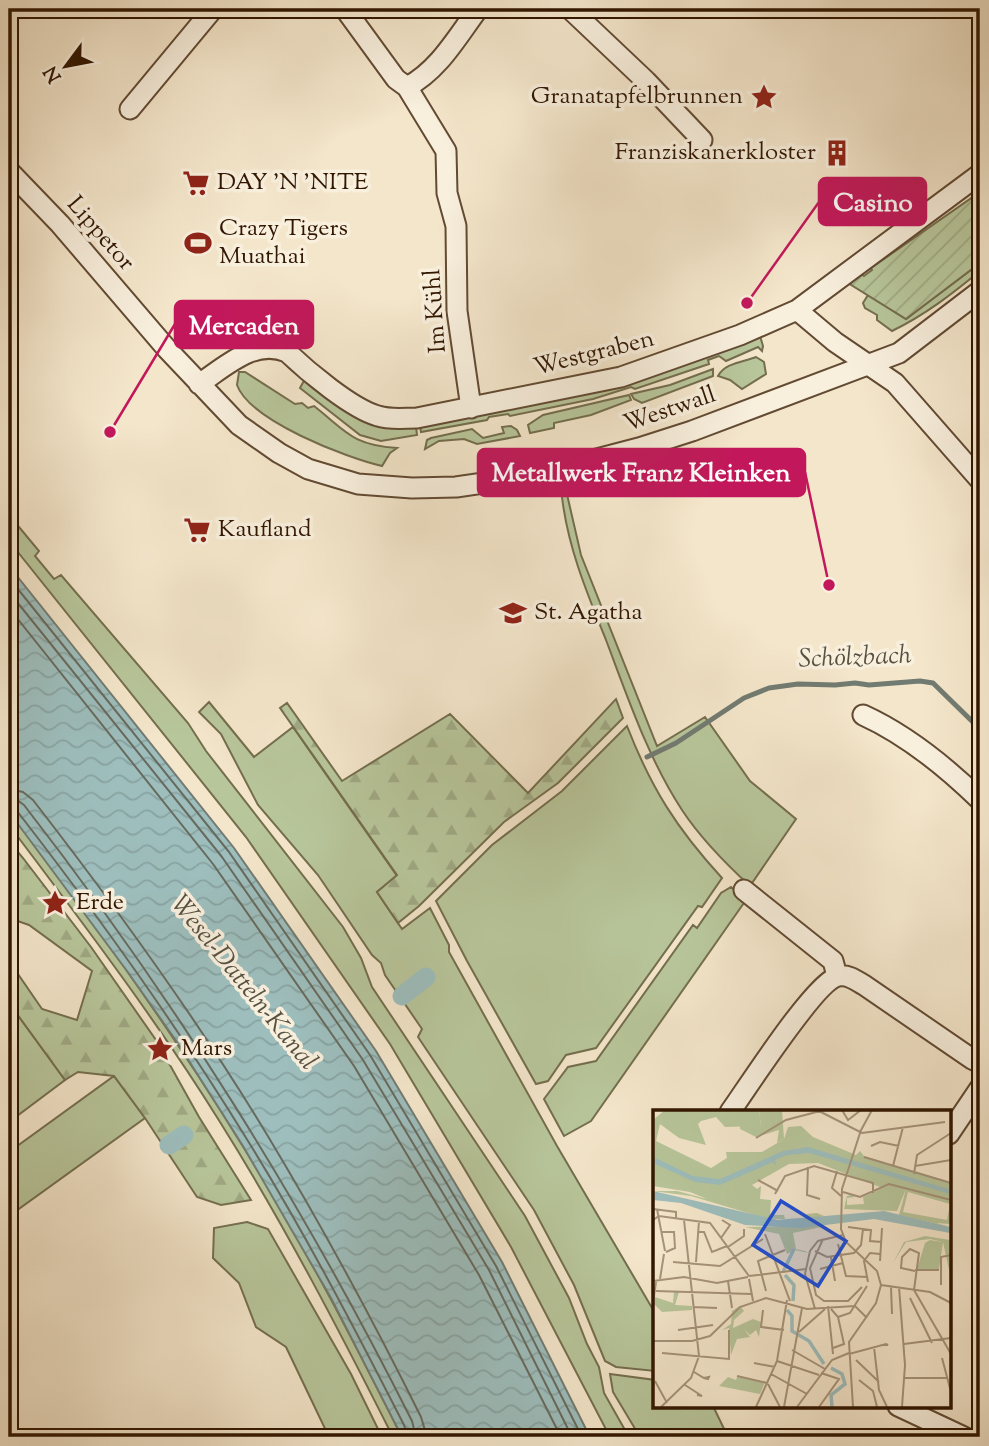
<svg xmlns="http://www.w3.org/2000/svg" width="989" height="1446" font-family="'Sorts Mill Goudy',serif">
<defs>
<pattern id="forest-firs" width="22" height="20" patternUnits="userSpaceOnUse" patternTransform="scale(1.75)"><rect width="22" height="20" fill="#b8c69b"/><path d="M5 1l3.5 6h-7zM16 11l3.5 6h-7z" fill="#9fa984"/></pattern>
<pattern id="garden-furrows" width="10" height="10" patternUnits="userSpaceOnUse" patternTransform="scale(1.75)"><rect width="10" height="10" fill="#b8c69b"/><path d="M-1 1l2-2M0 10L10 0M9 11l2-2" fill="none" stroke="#9fa984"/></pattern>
<pattern id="water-waves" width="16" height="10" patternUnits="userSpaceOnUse" patternTransform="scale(1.75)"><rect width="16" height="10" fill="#9dbebd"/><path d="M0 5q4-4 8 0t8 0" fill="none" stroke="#88a3a1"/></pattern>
</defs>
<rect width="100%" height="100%" fill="#f4e6cb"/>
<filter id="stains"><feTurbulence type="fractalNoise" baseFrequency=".00286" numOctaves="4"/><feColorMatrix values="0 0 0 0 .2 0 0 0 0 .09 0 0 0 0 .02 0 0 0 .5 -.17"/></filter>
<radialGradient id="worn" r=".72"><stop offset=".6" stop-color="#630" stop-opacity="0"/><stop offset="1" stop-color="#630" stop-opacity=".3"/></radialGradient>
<path fill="#b8c69b" stroke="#746e4e" stroke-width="2" d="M980,263V271C952,294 925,315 892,331L877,320V315L865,308L863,303L868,295L906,319Z
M760,336L763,346L762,351L758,347L726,361L719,356L708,360L709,364L706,365L635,389L631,387L593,399L510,416L508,414L489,417L487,420L421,432L420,426L521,406Z
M756,357L764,362L766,374L742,389L730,380L718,376C725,363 743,362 756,357Z
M713,369V376L642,403L634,399L631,394L670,385Z
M239,372H245L295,404L302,403L308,408L314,406C347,432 352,445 397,448L390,453L382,466C347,458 250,421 237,385Z
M306,377L416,427L417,435L381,441L360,435L300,388Z
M629,395L631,400L591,415L554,423V428L530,433L528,425L543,415Z
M511,426L517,430L520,436L477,444L464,439L439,441L425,449L427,440L431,438L472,429L483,438L504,433L502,427Z
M566,490L581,555L657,746L705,717L750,781L796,819L750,886C725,863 701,839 682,810C648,758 628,698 606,640C587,593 568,548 562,497L563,491Z
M9,515L39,551L35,556L54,579L61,575L188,723L206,751L343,927L361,958L372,987L525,1216L569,1298L587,1344L599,1367L604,1393L629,1437H610L511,1247L390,1044L246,837L9,541Z
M209,702L254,757L293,727L397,876L377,892L402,929L430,908L449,945V952L557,1146L655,1313V1371L616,1367L605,1361L574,1285L534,1210L418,1037L422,1029L385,975L381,963L372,955L318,875L258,805L221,734L199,712Z
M627,726C651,788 677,829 722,878L702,907L698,906L596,1048L566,1055L548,1081L536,1084L467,961L436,901L492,845L562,791Z
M9,812C92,919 171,1029 242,1145C301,1239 352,1338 402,1437H393C339,1330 284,1224 220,1122C156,1019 82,922 9,825Z
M731,887L746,900L591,1121L564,1136L544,1099L568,1067L596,1061L693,925L697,928L721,893Z
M9,1003L65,1080L9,1122Z
M114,1076L145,1118L9,1216V1152Z
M247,1222L268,1229L351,1374L382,1437H329L286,1347L256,1327L239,1283L213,1258L214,1228Z
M610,1374L655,1380V1406H713L728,1437H640L613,1392Z"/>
<path fill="url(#forest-firs)" stroke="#746e4e" stroke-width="2" d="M616,699L623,718L558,783L504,822L419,906L398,923L377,892L397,875L280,708L287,703L342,781L450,714L528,793Z
M9,846H13L23,858L91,947L156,1040L199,1117L251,1200L221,1205L197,1197L145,1118L114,1076L78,1072L65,1080L9,1003V961L42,1009L77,1020L92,971L29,925L9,918Z"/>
<path fill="url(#garden-furrows)" stroke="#746e4e" stroke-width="2" d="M980,192V263L906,319L848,283L862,274L864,276L872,270L871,268Z"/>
<path fill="url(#water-waves)" stroke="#727b71" stroke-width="2" d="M9,566L234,848L376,1051L502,1262L590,1437H402L331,1298L243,1146L177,1042L127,971L9,812Z"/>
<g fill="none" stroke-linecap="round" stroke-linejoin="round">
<path stroke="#676a5e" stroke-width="2" d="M9,578L229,852L370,1055L496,1266L582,1437
M9,592L222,857L363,1060L489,1270L572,1437
M9,608L213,864L354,1066L479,1275L561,1437
M9,789L23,792L33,800C116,907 196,1017 266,1133C322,1226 373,1320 421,1417L427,1437
M9,799L17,800L24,805C176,1001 301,1200 412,1421L416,1437
M9,808L17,811C100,918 178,1027 248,1141C305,1233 355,1329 404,1425L408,1437"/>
<path stroke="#727b71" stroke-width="5" d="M647,757L676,743L744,698L769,688L798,684L835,685L855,683L869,685L920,681L933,683L980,729"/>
<path stroke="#9dbebd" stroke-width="19" d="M402,996L426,977
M169,1145L184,1135"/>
<g stroke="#624a33" stroke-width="23">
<path id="minor" d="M345,9L396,79L407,87L446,151L447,193L456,226L457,311L471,408
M570,9L646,81L702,140
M407,87C439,70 457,37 478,9
M130,109L213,9
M9,171L60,224L167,349L239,425L279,453L308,469L358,484L412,488L456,487L532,476L639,448L692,431L899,353L980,291
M797,310L835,342L895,383L980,480
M199,384C225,367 254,338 287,352C307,371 352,409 378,416C390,420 404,418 417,418L621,377L740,335L797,310L980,174
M863,715C907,735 945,766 980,800
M744,890L833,961L837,976
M730,1112C748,1087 816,980 839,976C848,974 857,981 864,985L972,1059L980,1063
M949,1134L980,1088
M898,1406L964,1437"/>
</g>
<use href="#minor" stroke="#f8efdd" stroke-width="19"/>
</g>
<defs>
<g id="sight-bare" transform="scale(2.1)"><path d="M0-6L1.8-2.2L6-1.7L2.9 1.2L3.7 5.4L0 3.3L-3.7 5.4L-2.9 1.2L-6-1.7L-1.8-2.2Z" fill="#8f2418" stroke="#f8efdd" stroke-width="2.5" paint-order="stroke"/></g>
<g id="building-bare" transform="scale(2.1)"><path d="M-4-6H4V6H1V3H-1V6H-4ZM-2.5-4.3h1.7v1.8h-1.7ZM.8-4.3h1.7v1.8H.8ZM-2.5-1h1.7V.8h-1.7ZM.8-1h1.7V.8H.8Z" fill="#8f2418" stroke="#f8efdd" stroke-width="2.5" paint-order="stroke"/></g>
<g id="supermarket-bare" transform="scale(2.1)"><path d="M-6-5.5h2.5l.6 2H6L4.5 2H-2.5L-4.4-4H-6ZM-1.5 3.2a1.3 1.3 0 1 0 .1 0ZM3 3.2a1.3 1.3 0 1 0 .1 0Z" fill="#8f2418" stroke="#f8efdd" stroke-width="2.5" paint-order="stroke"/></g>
<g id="stadium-bare" transform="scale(2.1)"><path d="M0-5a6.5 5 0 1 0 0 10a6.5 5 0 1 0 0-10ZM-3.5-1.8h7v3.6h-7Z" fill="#8f2418" stroke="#f8efdd" stroke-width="2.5" paint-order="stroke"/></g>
<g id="school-bare" transform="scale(2.1)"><path d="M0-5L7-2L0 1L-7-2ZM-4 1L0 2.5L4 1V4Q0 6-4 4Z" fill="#8f2418" stroke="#f8efdd" stroke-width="2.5" paint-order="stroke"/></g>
</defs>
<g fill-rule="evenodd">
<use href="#sight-bare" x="764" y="97"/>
<use href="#building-bare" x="837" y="153"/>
<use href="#supermarket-bare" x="196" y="183"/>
<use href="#stadium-bare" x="198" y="243"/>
<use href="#supermarket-bare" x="197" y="530"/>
<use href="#school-bare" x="513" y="613"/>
<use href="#sight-bare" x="55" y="903"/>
<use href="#sight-bare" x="160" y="1049"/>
</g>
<g text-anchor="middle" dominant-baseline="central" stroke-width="7" stroke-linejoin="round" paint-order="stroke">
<g font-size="24" fill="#311600" stroke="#f8efdd" text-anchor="start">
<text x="743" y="97" text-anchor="end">Granatapfelbrunnen</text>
<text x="816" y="153" text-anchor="end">Franziskanerkloster</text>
<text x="217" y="183">DAY 'N 'NITE</text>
<text x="219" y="229">Crazy Tigers<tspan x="219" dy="28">Muathai</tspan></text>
<text x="218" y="530">Kaufland</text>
<text x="534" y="613">St. Agatha</text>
<text x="76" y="903">Erde</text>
<text x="181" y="1049">Mars</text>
</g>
<g font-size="24" fill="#311600" stroke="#f8efdd">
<text transform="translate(100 234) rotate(49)">Lippetor</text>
<text transform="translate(436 311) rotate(-94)">Im Kühl</text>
<text transform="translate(594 354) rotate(-14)">Westgraben</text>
<text transform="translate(670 410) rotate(-19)">Westwall</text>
</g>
<g font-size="26" font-style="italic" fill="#575142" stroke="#f8efdd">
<text transform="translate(855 658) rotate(-2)">Schölzbach</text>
<text transform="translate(243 983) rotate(51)">Wesel-Datteln-Kanal</text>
</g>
</g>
<g transform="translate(653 1110)">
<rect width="298" height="298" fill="#f4e6cb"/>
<path d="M12,0H106L108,16L72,17L63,7L48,11L45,14L53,35L26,28L7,14L3,31L58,58L74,48L73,42H109L131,29L135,17L148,16L160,27L203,45L207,41L211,46L297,73V114L283,113L297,117L246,105L253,79L244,101L191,99L194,86L198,85L202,87L194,88V95L211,94L210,87L236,75L227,77L165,53L136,54L99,75L104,79L108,76L107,89L118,90L117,105H131L132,109L155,108L154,104L164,103L171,106L163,108L137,110L112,108L38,86L0,81H24L54,89L37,82L0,76V10ZM255,82L297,94L294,110L250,102ZM173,116L140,123L143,139L152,141L155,143L142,140L134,144L126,124L92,117ZM272,126L297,130V164L290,132L277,129L253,132L240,153L251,132ZM21,182H26L22,195L39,196V200L9,202L1,194L2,187L20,193ZM87,196L91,201L81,210L80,218L100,209L108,212L106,227L103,220L97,225L91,219L97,227L84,229L78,245L76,218L69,220L78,214L79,201ZM75,267L83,270L84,267L112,272L107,284L66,276Z" fill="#b8c69b" fill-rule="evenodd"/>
<path d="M106,0H129L131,29L124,33L126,20L103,27L87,19V15L108,16Z" fill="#b8c69b"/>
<path d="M277,130L290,132L286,159H264L272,133Z" fill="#b8c69b"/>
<path d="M155,37L296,79L297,84L156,43L134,45L122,50L123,56L120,52L67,75L42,72L0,53V47L40,66L67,69L130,41ZM0,81L125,110L231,101L297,117V123L221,109L148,118L92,115L28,93L0,90Z" fill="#9dbebd"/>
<path fill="none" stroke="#9dbebd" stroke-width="3.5" d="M130,162L141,139M132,165L141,175L140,191M134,200L139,206V221L156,231L171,254M178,258L189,264L192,274L178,285L179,297"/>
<path fill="none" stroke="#a6937a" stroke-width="2" d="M164,0L209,23L292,12M189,0L195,10L208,0M207,22L219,0M103,28L133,10L171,0M218,36L227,32L246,36M211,47L298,73M240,56L250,17M262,56L298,50M155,57L154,85L167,89M184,61L179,78L188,86M261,64L264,45L298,23M105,70L125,81M190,82L207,87L236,74L298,90M122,84L132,66L161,56L220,73V83M0,99L23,102V108M4,99L12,141M0,110L6,106L57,113L96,166M195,117L218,120L217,131L229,132M9,122H21L22,138L13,142M45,122H51L59,142L74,136M112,124L137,191M68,128L77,115L69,110M170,129L157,158L163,185L171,191H195L209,177M185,134L193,166L215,167M75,137L91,126V119M162,141L174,147L201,143L208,135L210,119M178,147L182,171M227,151L229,118M20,152L67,156L110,129M43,152L46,111M167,159L190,153M262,160H286M96,166L153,159M7,169L11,144M96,169L100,191M0,171L31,167L64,173L95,167M75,171L79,198M215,172L211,151L217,143L227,144M228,175L277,182L298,193M288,175V147L298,145M238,177L239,204M246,177L252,255L249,297M261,180L266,143L257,139L249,147L248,158L262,161M261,180L298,244M3,181L98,184M113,181L105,151L132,140M257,188L279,233M0,193L3,172M175,196L180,244M40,197L64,198M162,199L152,164L157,141L165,131L190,125M178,199L185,207L191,234L180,238M110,200L108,217L131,220M185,207L197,203L214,176M25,220L60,215M146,222L172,199M0,231H39L57,226L87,197L113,188L154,199L202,196L214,208M251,234L298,228M221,237L226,280L234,297M139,240L172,259M9,243L76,249V220M196,244L233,234L235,235H230M289,248L298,282M203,250L226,272M124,251L166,265M101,253L122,257M41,262L51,268L55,269L56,267L51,268M118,264L154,284M84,266L114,273M251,268H295M206,270L220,281L224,297M2,271L14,293M115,274L127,297M32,275L49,286L44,285M8,297L38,268L46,246L31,110M103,297L124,251L134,190M131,297L149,198M144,297L179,250L196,243M166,297L186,269L168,263M200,297L196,232L223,193L228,175L224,161L193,132L188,119L189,79L207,23"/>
<path fill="#1d4ed8" fill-opacity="0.15" stroke="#1d4ed8" stroke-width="3.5" d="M128,91L193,131L165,176L100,135Z"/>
<rect width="298" height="298" fill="none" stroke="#311600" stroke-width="3.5"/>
</g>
<path fill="none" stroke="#c2185b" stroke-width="2.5" d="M747 303L819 202M110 432L175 324M829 585L805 472"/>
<g fill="#c2185b" stroke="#f8efdd" stroke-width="2.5">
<circle cx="747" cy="303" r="7"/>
<circle cx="110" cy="432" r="7"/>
<circle cx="829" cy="585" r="7"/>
</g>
<g fill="#c2185b" stroke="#c2185b" stroke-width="2.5">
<rect x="819" y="178" width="107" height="47" rx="7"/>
<rect x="175" y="301" width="138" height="47" rx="7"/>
<rect x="478" y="449" width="327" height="47" rx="7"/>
</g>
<g font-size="26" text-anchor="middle" font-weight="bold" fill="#fff">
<text x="873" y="211">Casino</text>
<text x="244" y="334">Mercaden</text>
<text x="641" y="481">Metallwerk Franz Kleinken</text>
</g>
<rect width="989" height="1446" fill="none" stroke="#f4e6cb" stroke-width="35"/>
<rect x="10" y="10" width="968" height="1425" fill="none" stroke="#311600" stroke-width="3.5"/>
<rect x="18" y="18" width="954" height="1411" fill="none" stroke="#311600" stroke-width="2"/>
<g transform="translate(66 66) rotate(238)" stroke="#f8efdd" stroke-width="5" paint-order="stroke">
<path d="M0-5L12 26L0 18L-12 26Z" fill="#311600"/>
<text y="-10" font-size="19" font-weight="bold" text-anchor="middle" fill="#311600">N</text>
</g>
<rect width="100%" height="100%" filter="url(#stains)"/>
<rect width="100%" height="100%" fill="url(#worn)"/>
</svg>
